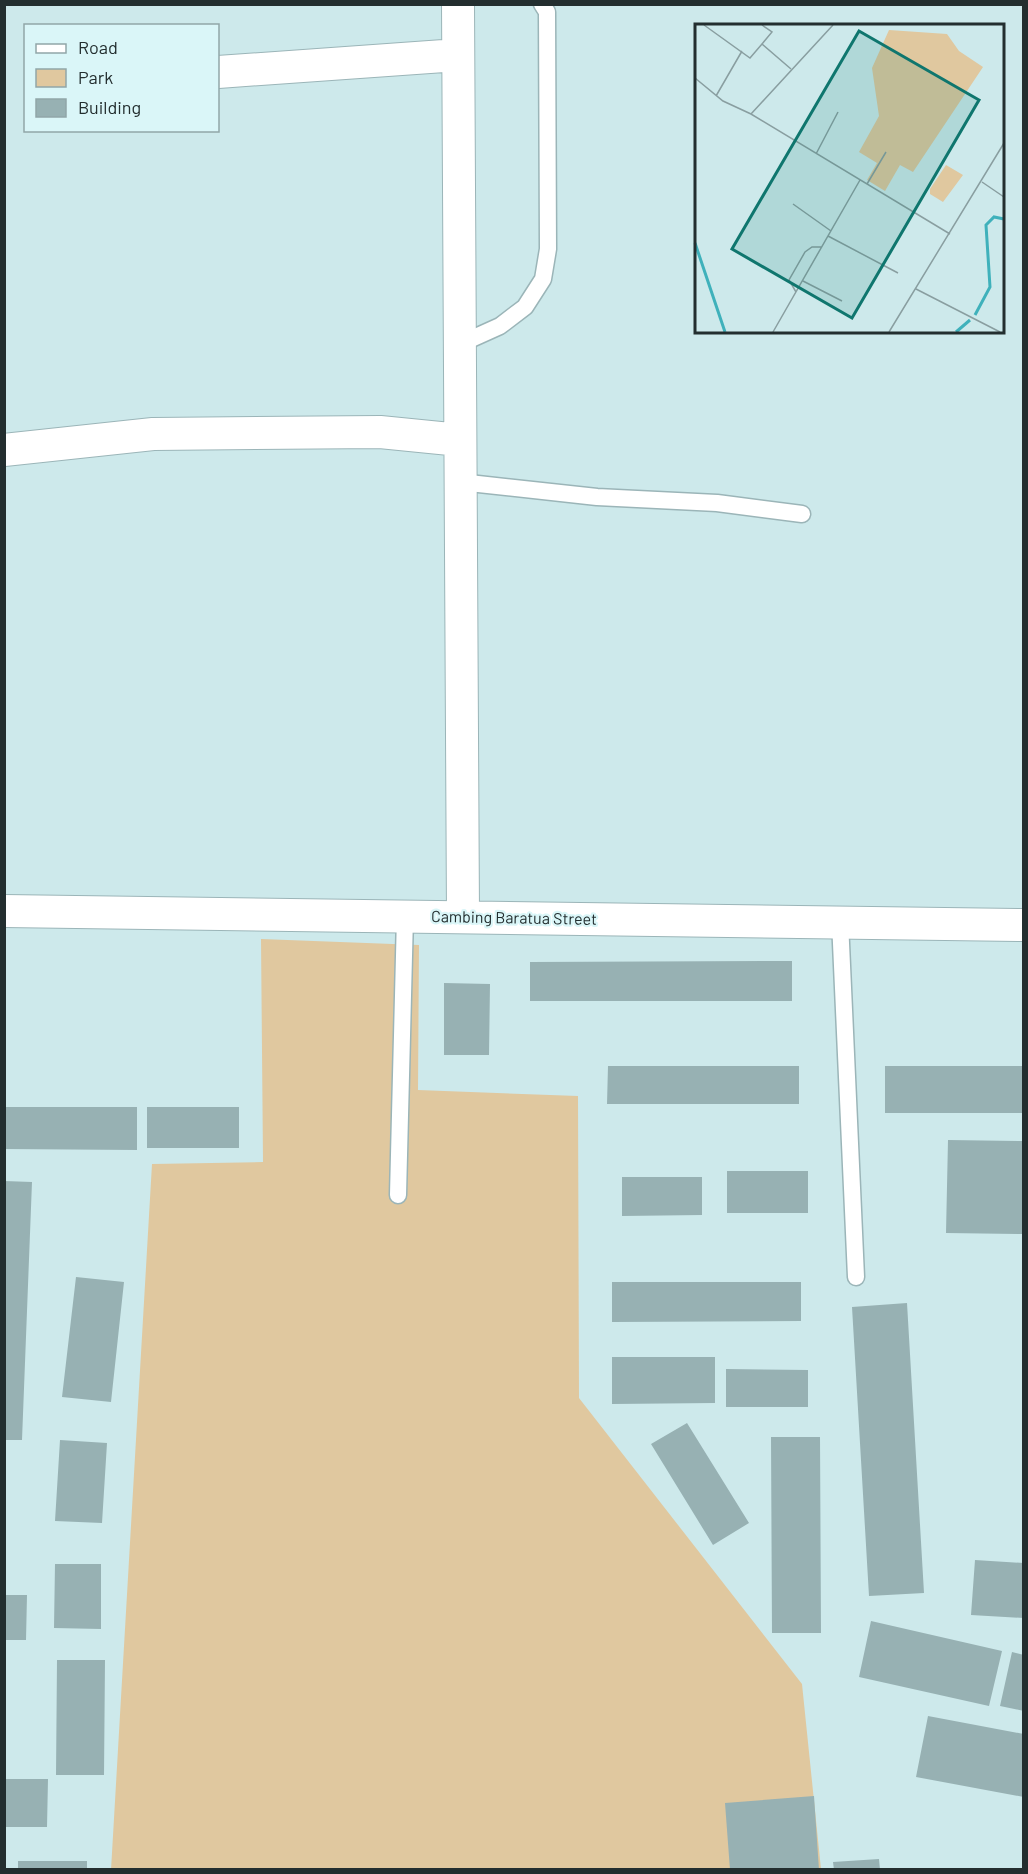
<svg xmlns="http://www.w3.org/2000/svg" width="1028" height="1874" font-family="Barlow,sans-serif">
<rect width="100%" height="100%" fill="#cde9eb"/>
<path fill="#e0c89f" d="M261,939L419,945L418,1090L578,1096L579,1398L802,1684L821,1869L111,1870L152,1164L263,1162Z"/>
<path fill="#97b1b3" d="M792,961V1001H530V962Z
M444,983L490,984L489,1055H444Z
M608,1066H799V1104H607Z
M885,1066H1024V1113H885Z
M4,1107H137V1150L4,1149Z
M147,1107H239V1148H147Z
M948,1140L1024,1141V1234L946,1233Z
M727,1171H808V1213H727Z
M622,1177H702V1215L622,1216Z
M4,1181L32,1182L22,1440H4Z
M76,1277L124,1282L111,1402L62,1397Z
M612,1282H801V1321L612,1322Z
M907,1303L924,1593L869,1596L852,1307Z
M612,1357H715V1403L612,1404Z
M726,1369L808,1370V1407H726Z
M687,1423L749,1523L713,1545L651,1444Z
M771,1437H820L821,1633H772Z
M60,1440L107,1443L102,1523L55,1521Z
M975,1560L1024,1563V1618L971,1615Z
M55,1564H101V1629L54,1628Z
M4,1595H27L26,1640H4Z
M871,1621L1002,1651L989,1706L859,1677Z
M1012,1652L1024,1655V1711L1000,1706Z
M57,1660H105L104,1775H56Z
M928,1716L1024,1734V1797L916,1777Z
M4,1779H48L47,1827H4Z
M814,1796L819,1870H730L725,1803Z
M879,1859L880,1870H834L833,1862Z
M18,1861H87V1870H18Z"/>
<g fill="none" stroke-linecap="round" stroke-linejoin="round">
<g stroke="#9bb5b8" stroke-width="19">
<path id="service" d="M460,344L500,326L525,307L543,279L548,249L547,12L542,4
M460,482L597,497L717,503L802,514
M840,921L856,1277
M398,1195L405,916"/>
</g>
<g stroke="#9bb5b8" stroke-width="34">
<path id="minor" d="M458,4L463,916
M218,72L458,55
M4,450L153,434L380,432L460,440
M4,911L1024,925"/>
</g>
<use href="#service" stroke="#fff" stroke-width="16"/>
<use href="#minor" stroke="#fff" stroke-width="32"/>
</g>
<g text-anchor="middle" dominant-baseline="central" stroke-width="4.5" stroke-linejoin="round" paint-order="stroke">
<g font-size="16" fill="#232e2f" stroke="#daf6f8">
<text transform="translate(514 917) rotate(1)">Cambing Baratua Street</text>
</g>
</g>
<g transform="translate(695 24)">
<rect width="309" height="309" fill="#cde9eb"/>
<path d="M194,6L252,10L264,27L288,43L218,148L205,141L190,167L172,156L182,139L164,128L184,92L177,44ZM251,141L268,151L248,178L235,170V165Z" fill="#e0c89f"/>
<path fill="none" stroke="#3fb1bb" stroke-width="3" d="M0,219L30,308M280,291L295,263L291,201L299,193L309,195M261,308L275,296"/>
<path fill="none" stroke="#899ea0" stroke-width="1.5" d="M9,1L55,34L67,20M67,1L77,8L67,20L96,45M0,54L28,77L56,90L255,210M21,72L47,27M56,90L138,1M121,130L143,88M287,158L309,173M172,160L191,128M98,180L136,207M133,212L203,249M108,257L147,277M221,265L305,308M101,268L94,256L110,228L117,223H127M78,308L165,156M194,308L309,119"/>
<path fill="#0f766e" fill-opacity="0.15" stroke="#0f766e" stroke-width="3" d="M164,7L284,76L157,294L37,225Z"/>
<rect width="309" height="309" fill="none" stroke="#232e2f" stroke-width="3"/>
</g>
<rect width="1028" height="1874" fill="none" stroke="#232e2f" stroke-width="12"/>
<rect x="24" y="24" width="195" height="108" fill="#daf6f8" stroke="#91a6a8" stroke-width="1.5"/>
<rect x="36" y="44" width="30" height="9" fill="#ffffff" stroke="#91a6a8" stroke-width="1.5"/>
<text x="78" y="54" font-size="18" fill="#232e2f">Road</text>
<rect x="36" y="69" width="30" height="18" fill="#e0c89f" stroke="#91a6a8" stroke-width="1.5"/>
<text x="78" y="84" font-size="18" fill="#232e2f">Park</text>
<rect x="36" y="99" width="30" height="18" fill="#97b1b3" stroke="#91a6a8" stroke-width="1.5"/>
<text x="78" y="114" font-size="18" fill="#232e2f">Building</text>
</svg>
